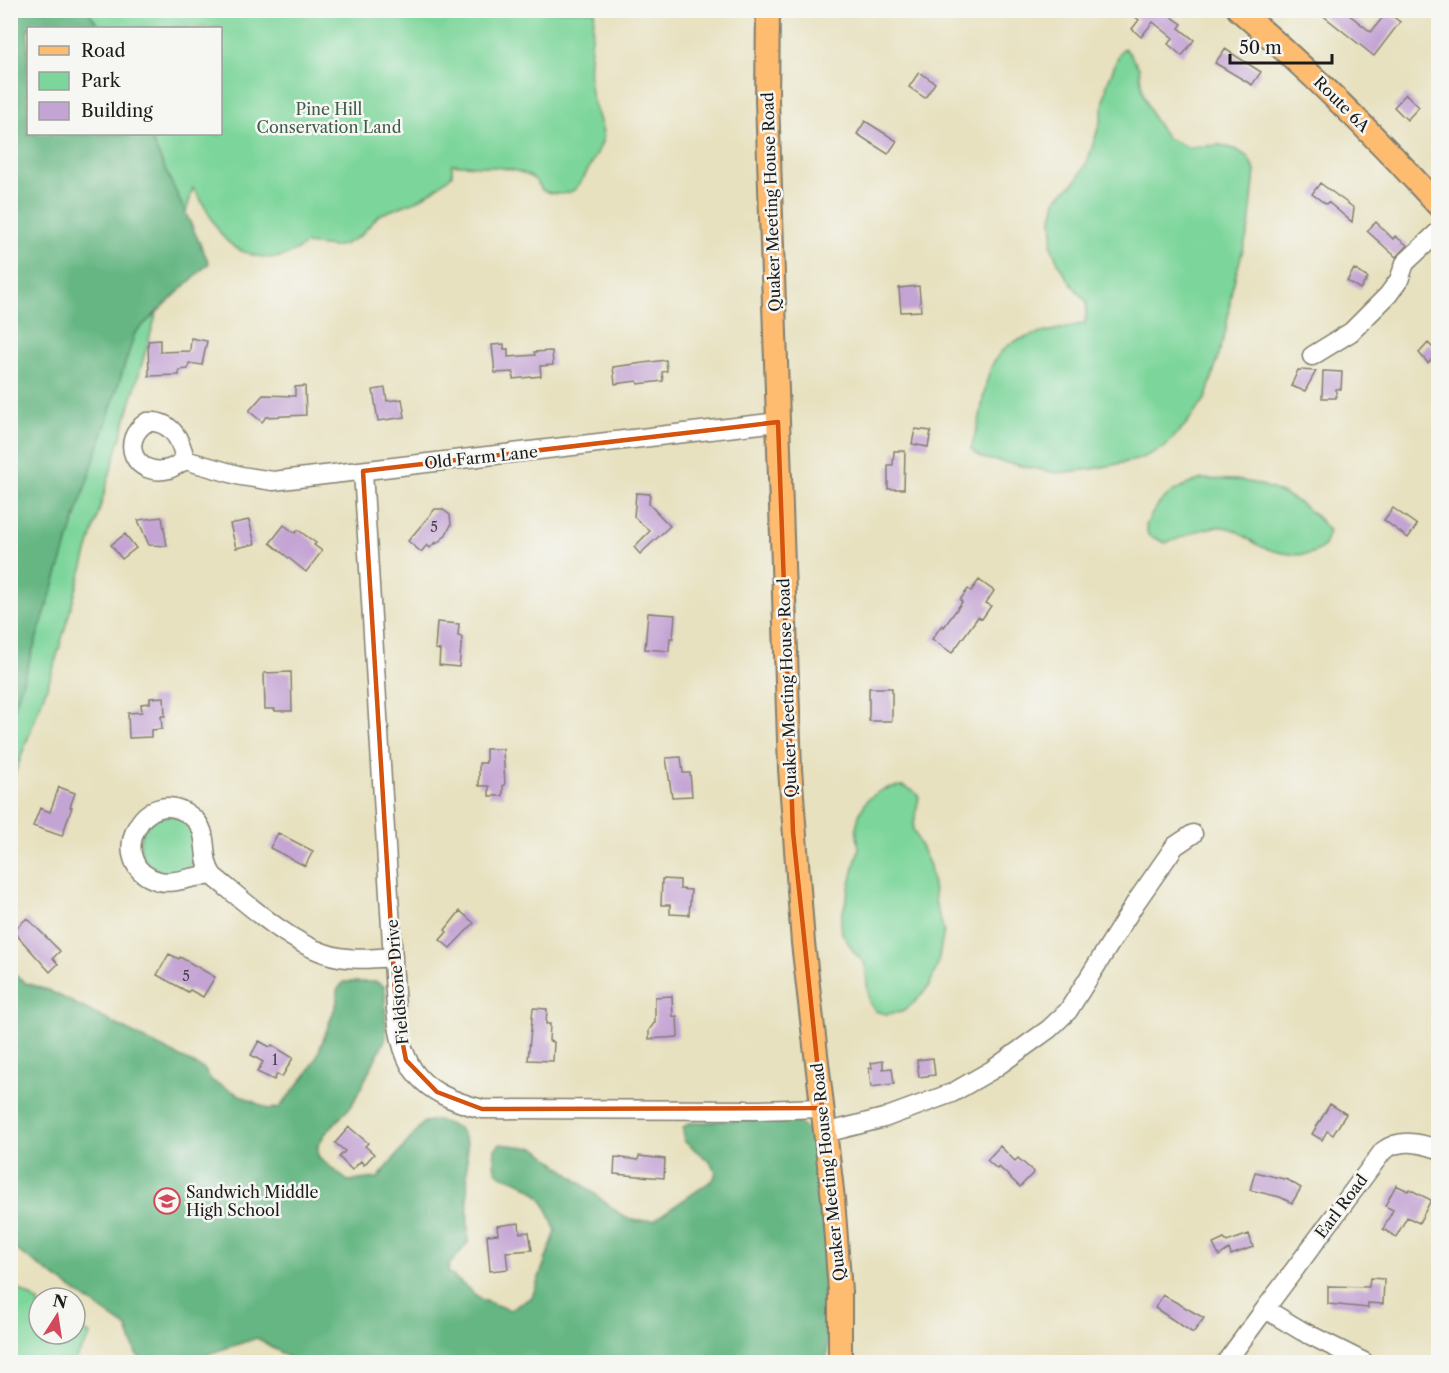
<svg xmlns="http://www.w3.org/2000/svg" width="1449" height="1373" font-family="'Libre Caslon Text',serif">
<rect width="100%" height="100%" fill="#f6f6f2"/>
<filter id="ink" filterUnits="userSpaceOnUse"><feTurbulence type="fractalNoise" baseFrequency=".0167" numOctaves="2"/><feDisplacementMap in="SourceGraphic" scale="12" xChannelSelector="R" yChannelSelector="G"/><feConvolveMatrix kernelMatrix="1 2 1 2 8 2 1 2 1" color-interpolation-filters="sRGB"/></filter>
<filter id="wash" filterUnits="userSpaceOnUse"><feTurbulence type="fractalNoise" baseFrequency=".008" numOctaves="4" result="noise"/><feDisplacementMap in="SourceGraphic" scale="24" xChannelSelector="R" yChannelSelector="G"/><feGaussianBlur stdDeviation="1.35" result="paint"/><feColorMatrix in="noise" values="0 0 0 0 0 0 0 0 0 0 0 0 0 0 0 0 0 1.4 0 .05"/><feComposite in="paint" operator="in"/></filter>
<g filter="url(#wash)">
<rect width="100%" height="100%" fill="#e7e1bf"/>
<path fill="#7cd59a" stroke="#4c785b" stroke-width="1.5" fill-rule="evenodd" d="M11,11H595C592,38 587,66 591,94C593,105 605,128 603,138C602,146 580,187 574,190C565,196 553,194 543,191C540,188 538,182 535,180C516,164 475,167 452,164V175L434,190L418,200L379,215L360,236L345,244L334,247L306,244C293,254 279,260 263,257C216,250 217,220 193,188L52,673L11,784ZM28,28H220V134H28Z
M1124,48L1130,54L1139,68L1143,93L1153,118L1167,138L1187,147L1221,145L1237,150L1248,157L1255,171L1249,228L1232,289L1226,330L1206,398L1187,423L1164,448L1137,460L1093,469L1057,473L982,458L971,449C974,437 979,424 981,412C986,382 988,351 1021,339C1042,331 1065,329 1085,323L1087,302L1072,285L1060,267L1051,246L1053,233L1052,218L1057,198L1076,181L1088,160L1101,119L1107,84L1120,52Z
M1202,479C1215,480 1230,479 1243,481C1276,486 1310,505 1329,531L1324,546C1321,549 1316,552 1312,553C1298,558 1265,551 1253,542C1243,536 1237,529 1224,527C1205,525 1184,538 1165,543L1148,535L1146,525C1159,497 1172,489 1202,479Z
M903,786L914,791L919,797L913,829L930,866L936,906L944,931L937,967L929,986L916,1001L902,1012L886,1014L875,1011L869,1002L865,964L854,952L842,933L841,920L859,848L856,827L860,812L868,799L880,791L891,787Z
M140 845a29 29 0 1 1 58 0a29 29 0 1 1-58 0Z
M10,1284L39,1302V1334H75V1325L91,1335L73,1362H11Z"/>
<path fill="#65b682" stroke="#40694f" stroke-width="1.5" d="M11,10L88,11L100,28H28V134H149L209,263L135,333L11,718Z
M10,971L26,983L50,991L204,1069L212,1081L268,1109L279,1108L307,1074L316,1059L337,1002V990L344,982H377L385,987L386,1038L352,1105L325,1134L318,1145V1157L348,1181L378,1178L424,1122L437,1120L459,1128L467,1143L468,1243L449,1265L448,1272L482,1300L510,1310L532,1297L556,1231C551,1221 548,1208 542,1200C537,1193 522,1182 515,1180C493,1173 493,1173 495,1149L500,1144L536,1148L624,1217L638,1221L654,1220L714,1179L716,1171L710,1162L684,1141L683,1128L689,1123L779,1118L795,1121L817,1136C824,1212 831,1287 827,1362H296L257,1338L196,1358L170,1362L142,1360L136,1354L127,1328L11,1246Z"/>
<g id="blocks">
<path fill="#c4a4d4" d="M1126,10H1162L1182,24L1179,28L1194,40L1182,56L1168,44L1173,38L1153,22L1141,37L1132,29L1139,20Z
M1316,10H1343L1371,32L1387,12L1400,22L1374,56Z
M1225,49L1261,72L1252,85L1215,63Z
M919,72L935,83L925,98L909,87Z
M1406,94L1419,107L1407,120L1394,107Z
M865,121L897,141L888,154L857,134Z
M1320,183L1354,208L1352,222L1328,202L1326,204L1312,194Z
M1376,222L1393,239L1395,236L1407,245L1396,257L1367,231Z
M1354,269L1368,278L1360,289L1347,281Z
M919,286L921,311L901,312L899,288Z
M191,338L207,341L202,365L189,363L188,369L179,370V375L149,376L148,341L160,340V352L190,351Z
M1428,343L1438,353L1428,363L1419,353Z
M504,344V349H508V357L535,355L534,352L552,351L553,365L540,366L541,376L513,379V372L495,373L492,345Z
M666,360L667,371L662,372L663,381L638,384L637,381L615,384L613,367Z
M1298,370L1316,371L1305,391L1291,386Z
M1323,371L1342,372L1341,389H1336V398H1322Z
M305,386L306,415L266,417L262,422L249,411L263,395L295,396V387Z
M385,388L387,401L402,399L405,417L378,421L373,390Z
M915,429L931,431L928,447L912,444Z
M894,451H905L904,489H888V465H893Z
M636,493L650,494L649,504L670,526L640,554L634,547L650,531L634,517Z
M1393,508L1417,525L1408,538L1384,520Z
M435,509H442L450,515L451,525L445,536L436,544L435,542L430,548L427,545L421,552L408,541Z
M162,517L167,546L149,545L138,520Z
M249,520L255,544L236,548L230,524Z
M284,525L295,533L298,530L316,543L314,545L322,551L306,572L270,543Z
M125,534L136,548L122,559L111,545Z
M979,580L994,591L986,603L991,606L982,619L978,617L952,653L932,639L942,625L944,627L962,602L960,600L968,589L971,591Z
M648,613L675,615L673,638H670L669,651L645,649Z
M437,622L459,624L458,636L462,637L459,667L439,665L440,650L435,649Z
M291,672L292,711H275V709H265L264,673Z
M869,688H892V721H869Z
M164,697L165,716H161L162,729L151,730V737L129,738L128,713L142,712L141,704L150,703V698Z
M486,749H503L505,785H503V796H489V786H479V763H486Z
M681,757L683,773H690L692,796L672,797L666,758Z
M59,787L75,793L70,807H72L62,836L33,826L40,808L50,812Z
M278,833L313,851L305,866L270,848Z
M662,879L680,880V889L691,890L689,915L670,914V905H661Z
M460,911L474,923L450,948L440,940L447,932L445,930Z
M27,918L60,951L53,958L58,964L50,972L13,931Z
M169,954L179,959L180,957L215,977L203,997L190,990L188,992L157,975Z
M672,996L673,1017L677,1016L678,1037L649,1039V1030L655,1022V997Z
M533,1008L547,1009L546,1024H550L549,1041L554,1042L553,1061L528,1060Z
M259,1041L270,1047L272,1045L293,1058L282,1077L277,1074L274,1080L257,1072L263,1062L251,1055Z
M933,1058L935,1075L919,1077L917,1060Z
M883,1061V1069L892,1068L894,1084L871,1087L869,1068H872L871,1063Z
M1330,1104L1346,1114L1333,1135L1327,1131L1322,1140L1312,1134Z
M349,1127L368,1143L365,1146L374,1154L364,1165L361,1161L352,1170L339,1157L345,1151L335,1143Z
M1000,1146L1015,1161L1018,1158L1034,1172L1020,1187L999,1167L997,1169L987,1160Z
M639,1156L665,1159L664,1178L614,1174L615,1157L638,1160Z
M1255,1172L1288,1180L1301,1188L1292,1203L1280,1197L1250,1190Z
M1396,1185L1408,1191L1409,1189L1431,1200L1419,1223L1407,1217L1396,1237L1383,1229L1393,1210L1385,1206Z
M519,1223L520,1233L529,1232L532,1250L506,1252L508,1269L490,1271L487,1235L498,1234L497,1226Z
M1249,1234L1253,1247L1231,1255L1229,1249L1219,1256L1213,1244L1224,1239L1227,1242Z
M1370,1278L1384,1279L1383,1304L1368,1303V1308L1328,1304V1286L1369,1287Z
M1163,1295L1204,1318L1193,1333L1155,1308Z"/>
</g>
</g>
<g filter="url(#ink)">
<use href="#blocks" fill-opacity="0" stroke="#827e6e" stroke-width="1.5"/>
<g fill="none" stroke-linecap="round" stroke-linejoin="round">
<g stroke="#827e6e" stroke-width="21">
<path id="minor" d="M1312,356L1351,332L1388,295L1399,280L1405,263L1438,232
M147,422C171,420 181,439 185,460C180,463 174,467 169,469C135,478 118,441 147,422Z
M185,460L241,476L273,481L778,422
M363,471L396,1009C402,1072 421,1093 482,1109L759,1110L822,1108
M213,876C195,874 175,885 159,881C102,866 144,778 192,817C212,833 199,856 213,876C244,901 286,940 324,953C346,961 370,959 393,957
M825,1133L884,1118L952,1093L992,1070L1049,1029L1068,1011L1136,902L1175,846L1193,834
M1226,1362L1265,1309
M1364,1362L1302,1331L1265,1309L1383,1151C1400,1138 1419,1143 1438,1149"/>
</g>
<g stroke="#827e6e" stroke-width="26">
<path id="major" d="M768,10L767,100L790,769L803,943L833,1199L840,1292V1362
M1239,10C1310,71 1376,136 1438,205"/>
</g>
<use href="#minor" stroke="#fff" stroke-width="18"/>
<use href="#major" stroke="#febc70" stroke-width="22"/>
</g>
</g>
<path fill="none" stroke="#d4530e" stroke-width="4.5" stroke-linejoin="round" d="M778,422L793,832L822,1108L482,1109L437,1092L406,1060L396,1009L363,471Z"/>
<defs>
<g id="school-ring" transform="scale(1.35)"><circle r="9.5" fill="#f6f6f2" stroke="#d1495b" stroke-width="1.5"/><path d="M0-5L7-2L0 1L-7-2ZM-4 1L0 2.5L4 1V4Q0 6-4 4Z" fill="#d1495b"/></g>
</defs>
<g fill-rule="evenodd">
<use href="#school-ring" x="167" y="1201"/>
</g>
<g text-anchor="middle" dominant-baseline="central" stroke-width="5" stroke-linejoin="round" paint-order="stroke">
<g font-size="14" fill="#463e4a">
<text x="434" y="527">5</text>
<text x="186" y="976">5</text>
<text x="275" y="1060">1</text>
</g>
<g font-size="16" fill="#1c1c1c" stroke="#f6f6f2">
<text transform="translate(1342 104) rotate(45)">Route 6A</text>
<text transform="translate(771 202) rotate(-92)">Quaker Meeting House Road</text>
<text transform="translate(481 457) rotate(-6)">Old Farm Lane</text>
<text transform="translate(787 688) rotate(-92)">Quaker Meeting House Road</text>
<text transform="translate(397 982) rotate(-95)">Fieldstone Drive</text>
<text transform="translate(828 1172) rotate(-96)">Quaker Meeting House Road</text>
<text transform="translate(1341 1206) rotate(-53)">Earl Road</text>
</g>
<g font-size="16" fill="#3e5d48" stroke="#f6f6f2">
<text x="329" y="109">Pine Hill<tspan x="329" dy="18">Conservation Land</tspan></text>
</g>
<g font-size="16" fill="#1c1c1c" stroke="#f6f6f2" text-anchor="start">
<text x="186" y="1192">Sandwich Middle<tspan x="186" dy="18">High School</tspan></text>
</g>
</g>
<rect width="1449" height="1373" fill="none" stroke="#f6f6f2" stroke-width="36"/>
<rect x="27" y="27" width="195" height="108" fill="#f6f6f2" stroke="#9f9f9c" stroke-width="1.5"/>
<rect x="39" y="46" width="30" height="9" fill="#febc70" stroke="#9f9f9c" stroke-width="1.5"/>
<text x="81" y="57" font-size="18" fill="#1c1c1c">Road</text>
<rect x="39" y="72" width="30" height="18" fill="#7cd59a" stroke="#9f9f9c" stroke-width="1.5"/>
<text x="81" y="87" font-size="18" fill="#1c1c1c">Park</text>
<rect x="39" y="102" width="30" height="18" fill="#c4a4d4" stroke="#9f9f9c" stroke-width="1.5"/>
<text x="81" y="117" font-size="18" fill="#1c1c1c">Building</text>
<g transform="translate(57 1316) rotate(12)"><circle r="28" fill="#f6f6f2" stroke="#9f9f9c" stroke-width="1.5"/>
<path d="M0-4.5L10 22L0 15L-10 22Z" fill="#d1495b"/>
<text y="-9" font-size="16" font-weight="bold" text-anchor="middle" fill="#1c1c1c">N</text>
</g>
<path d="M1230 54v9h102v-9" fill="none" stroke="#1c1c1c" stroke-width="3"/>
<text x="1239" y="54" font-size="18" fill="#1c1c1c" stroke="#f6f6f2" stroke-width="4.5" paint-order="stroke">50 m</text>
</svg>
